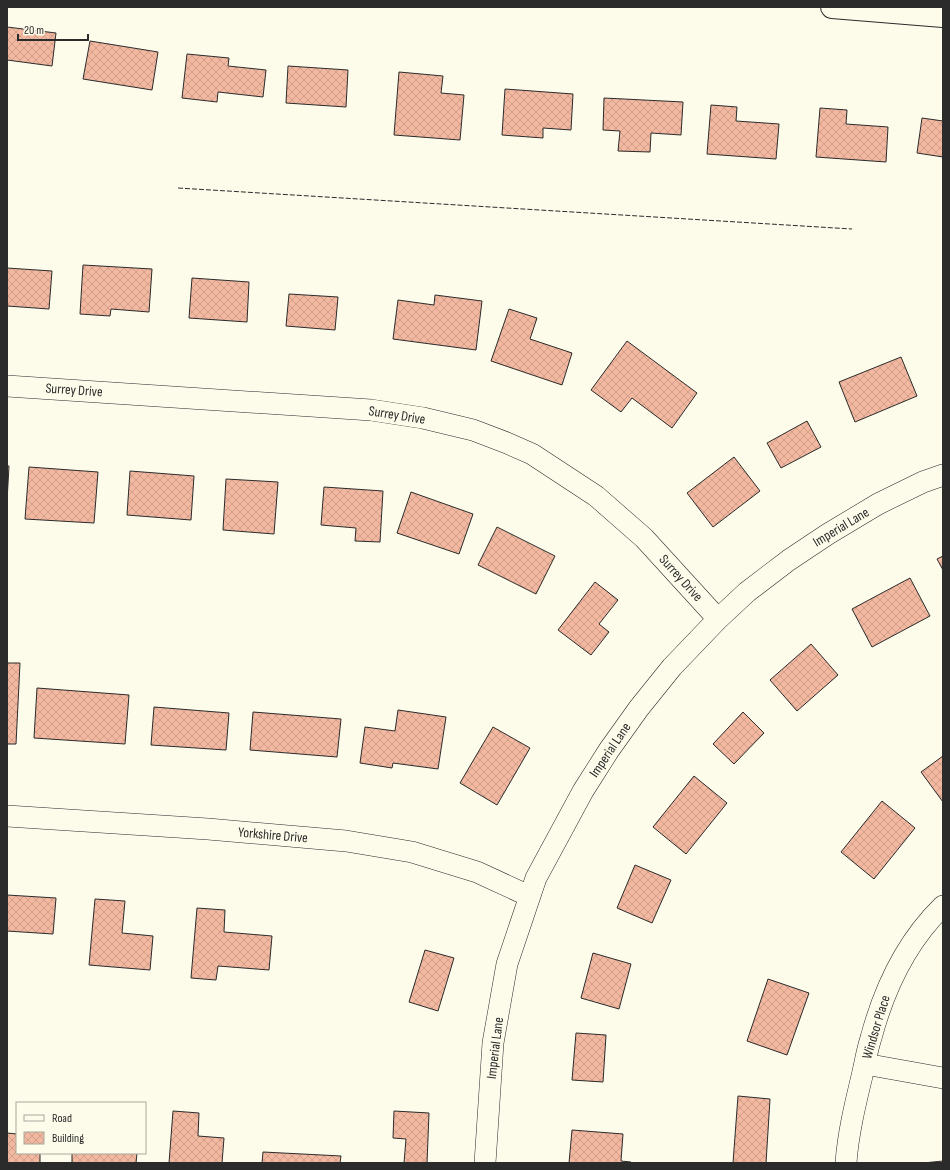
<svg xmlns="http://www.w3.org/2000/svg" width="950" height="1170" font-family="'Sofia Sans Condensed',sans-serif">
<defs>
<pattern id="building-cross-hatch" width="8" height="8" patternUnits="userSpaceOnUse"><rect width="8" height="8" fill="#f2b8a0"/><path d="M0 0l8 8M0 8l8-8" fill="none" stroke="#d09e8a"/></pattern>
</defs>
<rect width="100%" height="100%" fill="#fdfbea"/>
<path fill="url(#building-cross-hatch)" stroke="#2b2b2b" d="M7,27L56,33L52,66L7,60Z
M90,41L158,52L152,90L83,79Z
M187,54L229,58L228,66L266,70L263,97L218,92L217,102L182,98Z
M288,66L348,70L346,107L286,103Z
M399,72L443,76L441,93L464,95L460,140L394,135Z
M505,89L573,94L571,130L543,128V138L502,135Z
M604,98L683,102L681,135L651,133L650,152L618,151L620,131L603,130Z
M711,105L737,107L736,121L779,124L776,159L707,154Z
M820,108L847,110L846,124L888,127L886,162L816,157Z
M922,118L943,121V157L917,153Z
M83,265L152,269L149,312L111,309L110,316L80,314Z
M7,268L52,271L49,309L7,306Z
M192,278L249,282L247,322L189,318Z
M289,294L338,297L335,330L286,326Z
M435,295L482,301L476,350L393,339L398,300L434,305Z
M509,309L537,318L530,339L572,353L562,385L491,361Z
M627,341L697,393L672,428L632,398L621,412L591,390Z
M901,357L917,396L855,422L839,382Z
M807,421L821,447L781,468L767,443Z
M734,457L760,491L713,527L687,493Z
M7,466H9L7,501Z
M29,467L98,472L94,523L25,519Z
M130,471L194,476L191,520L127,515Z
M226,479L278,482L274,534L223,530Z
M324,487L383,491L380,542L355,541L356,528L321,525Z
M411,492L473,514L459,554L397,533Z
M497,527L555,556L536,594L478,565Z
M943,556V570L937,559Z
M910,578L930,616L872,647L852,609Z
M595,582L618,600L599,624L609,632L591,655L558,630Z
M811,644L838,675L797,711L770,680Z
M7,663H20L16,744H7Z
M37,688L129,695L125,744L34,738Z
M154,707L229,713L226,750L151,745Z
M398,710L446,717L438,769L393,763L392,768L360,763L365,727L395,731Z
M253,712L341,719L337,757L250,750Z
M743,712L764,733L734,764L713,744Z
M493,727L530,748L497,805L460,783Z
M943,756V802L921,772Z
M694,776L727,803L686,854L653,827Z
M882,801L915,828L874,879L841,852Z
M635,865L671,880L652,923L617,908Z
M7,895L56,898L53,934L7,931Z
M95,899L125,901L122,933L153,936L150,970L89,965Z
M197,908L225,910L224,932L272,936L269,970L218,966L216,980L191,978Z
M425,950L454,958L438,1011L409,1002Z
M593,953L631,964L619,1009L581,998Z
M768,979L809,993L787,1055L747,1041Z
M576,1033L606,1035L603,1082L572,1080Z
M738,1096L770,1099L766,1163H733Z
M173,1111L199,1113L198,1136L224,1138L222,1163H169Z
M394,1111L429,1113L427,1163H404L406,1139L393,1138Z
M572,1130L623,1134L621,1161L631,1162V1163H569Z
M7,1133L17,1134V1153H40V1163H7Z
M263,1152L341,1156L340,1163H262Z
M72,1153H137L136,1163H72Z
M943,1161V1163H923Z"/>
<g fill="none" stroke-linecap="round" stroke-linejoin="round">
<g stroke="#2b2b2b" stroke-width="22">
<path id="street" d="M7,386L371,410L423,418L473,430L507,443L532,454L596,496L644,538L718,619
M7,816L208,829L346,841L412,852L477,872L529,896
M865,1064L943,1078
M485,1163L493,1043L507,964L536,878L583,791L609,750L639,708L672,667L718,619L747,592L789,560L828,534L878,504L923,482L943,475
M846,1163C848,1134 855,1105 862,1076C865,1063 867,1050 871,1038C884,989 907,941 943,906"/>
</g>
<g stroke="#2b2b2b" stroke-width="24">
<path id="secondary" d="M832,7L943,16"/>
</g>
<use href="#street" stroke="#fdfbea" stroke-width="21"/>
<use href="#secondary" stroke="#fdfbea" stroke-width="22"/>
<path stroke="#2b2b2b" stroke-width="1" stroke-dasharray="5 2" stroke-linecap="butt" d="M178,188L852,229"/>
</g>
<g text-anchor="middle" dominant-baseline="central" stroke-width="3" stroke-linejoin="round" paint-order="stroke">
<g font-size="14" fill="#2b2b2b" stroke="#fdfbea">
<text transform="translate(74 390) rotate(4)">Surrey Drive</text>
<text transform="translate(397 415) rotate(9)">Surrey Drive</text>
<text transform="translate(841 527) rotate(-31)">Imperial Lane</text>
<text transform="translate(681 578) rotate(48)">Surrey Drive</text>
<text transform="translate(610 750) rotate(-56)">Imperial Lane</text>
<text transform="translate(273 835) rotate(5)">Yorkshire Drive</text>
<text transform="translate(876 1027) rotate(-73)">Windsor Place</text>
<text transform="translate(495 1048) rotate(-83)">Imperial Lane</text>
</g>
</g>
<rect width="950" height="1170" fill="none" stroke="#2b2b2b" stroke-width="16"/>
<rect x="16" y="1102" width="130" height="52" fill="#fdfbea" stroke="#a9a89e"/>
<rect x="24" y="1115" width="20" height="6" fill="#fdfbea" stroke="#a9a89e"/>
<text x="52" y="1122" font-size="12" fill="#2b2b2b">Road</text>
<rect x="24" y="1132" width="20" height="12" fill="url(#building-cross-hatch)" stroke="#a9a89e"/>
<text x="52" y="1142" font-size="12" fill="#2b2b2b">Building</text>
<path d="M18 34v6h70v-6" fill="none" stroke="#2b2b2b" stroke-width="2"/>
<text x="24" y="34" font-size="12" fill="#2b2b2b" stroke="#fdfbea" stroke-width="3" paint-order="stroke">20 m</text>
</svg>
